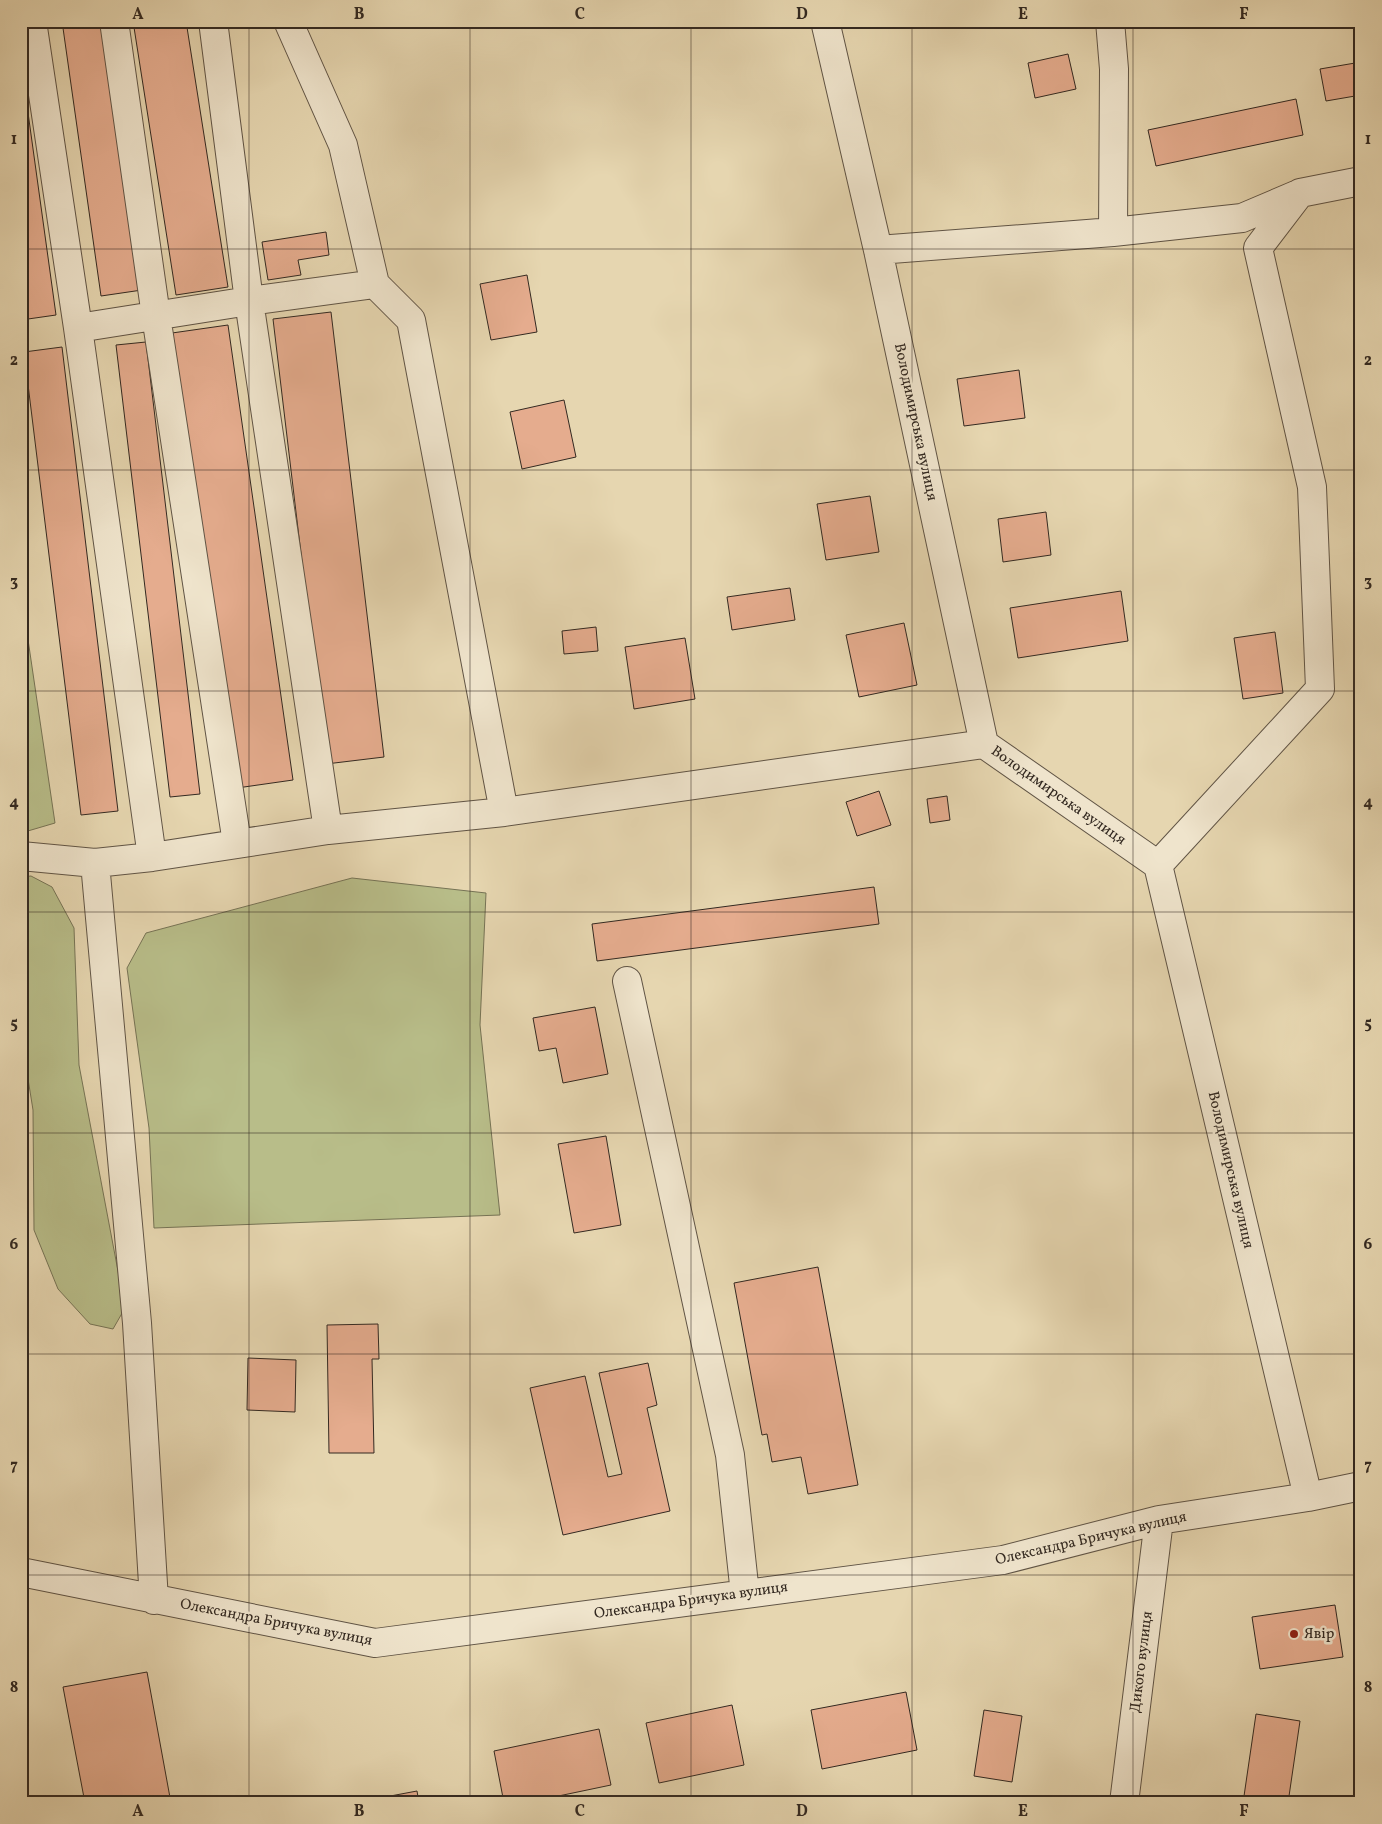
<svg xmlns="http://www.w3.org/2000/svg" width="1382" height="1824" font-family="Vollkorn,serif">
<rect width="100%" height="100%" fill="#e6d6b0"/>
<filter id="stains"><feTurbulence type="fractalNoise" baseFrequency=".004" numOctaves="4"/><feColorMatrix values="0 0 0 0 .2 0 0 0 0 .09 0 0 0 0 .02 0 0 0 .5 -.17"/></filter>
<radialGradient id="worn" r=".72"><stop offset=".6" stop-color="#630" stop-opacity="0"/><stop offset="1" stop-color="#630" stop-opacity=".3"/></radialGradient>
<path fill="#b8bd89" stroke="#767355" d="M21,592L55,823L21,833Z
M31,876L52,887L74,928L79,1065L125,1308L113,1329L90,1324L58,1289L34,1230L33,1110L21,1035V877Z
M352,878L486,893L480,1025L500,1215L154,1228L149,1128L127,968L146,933Z"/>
<path fill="#e5ac8e" stroke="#332921" d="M62,21H104L142,290L101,296Z
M133,21H186L228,287L176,295Z
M1036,21H1066L1038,27Z
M1068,54L1076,89L1035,98L1028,63Z
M21,62L56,315L21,320Z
M1361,62V95L1326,101L1320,69Z
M1296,99L1303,135L1156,166L1148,130Z
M326,232L329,255L298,260L301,275L268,280L262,242Z
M527,275L537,332L491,340L480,284Z
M331,312L384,757L326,764L273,319Z
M228,325L293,780L237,788L172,333Z
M146,342L200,794L170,797L116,345Z
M62,347L118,811L81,815L24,352Z
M1019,370L1025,418L964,426L957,379Z
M564,400L576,457L522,469L510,412Z
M870,496L879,552L826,560L817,504Z
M1046,512L1051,555L1003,562L998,519Z
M790,588L795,620L732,630L727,597Z
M1121,591L1128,641L1018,658L1010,608Z
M904,623L917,685L859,697L846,635Z
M596,627L598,651L564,654L562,631Z
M1275,632L1283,693L1243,699L1234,638Z
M685,638L695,699L634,709L625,647Z
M879,791L891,825L857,836L846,802Z
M947,796L950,820L930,823L927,799Z
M874,887L879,924L597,961L592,924Z
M595,1007L608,1074L563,1083L556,1048L539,1051L533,1018Z
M606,1136L621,1225L574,1233L558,1144Z
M818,1267L858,1485L808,1494L801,1457L772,1462L767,1434L762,1435L734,1283Z
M378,1324L379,1359H372L374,1453H329L327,1325Z
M248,1358L296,1360L295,1412L247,1410Z
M648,1363L657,1405L647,1408L670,1511L563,1535L530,1388L585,1376L608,1477L622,1474L599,1373Z
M1335,1605L1343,1657L1260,1669L1252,1617Z
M147,1672L171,1803H85L63,1687Z
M906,1692L917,1750L822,1769L811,1710Z
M732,1705L744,1765L659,1783L646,1723Z
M984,1710L1022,1716L1012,1782L974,1776Z
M1256,1714L1300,1721L1288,1803H1243Z
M599,1729L611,1785L525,1803H504L494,1751Z
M417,1791L419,1803H353Z
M841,1796L869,1800L868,1803H839Z"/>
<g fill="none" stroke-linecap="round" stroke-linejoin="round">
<g stroke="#605445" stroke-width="30">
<path id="minor" d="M32,21L78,328L249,301L375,284
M114,21L156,316L237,843
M213,21L249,301L328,830
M288,21L343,145L375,284L411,320L504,812
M825,21L878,250L984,744L1158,865L1308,1497
M1110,21L1114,69L1113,232
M878,250L1113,232L1242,218L1296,195
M78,328L152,857
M21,856L95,863L152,857L328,830L504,812L984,744
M95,863L137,1323L154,1600
M1158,865L1320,689L1312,487L1258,248L1300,193L1361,181
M627,981L730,1455L745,1594
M21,1572L375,1643L1003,1560L1159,1520L1308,1497L1361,1486
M1124,1803L1159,1520"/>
</g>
<use href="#minor" stroke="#efe4cc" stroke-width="28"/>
</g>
<path fill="none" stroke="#332921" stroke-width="1" stroke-opacity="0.55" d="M249,21V1803M470,21V1803M691,21V1803M912,21V1803M1133,21V1803M21,249H1361M21,470H1361M21,691H1361M21,912H1361M21,1133H1361M21,1354H1361M21,1575H1361"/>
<circle fill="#8f2418" stroke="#efe4cc" stroke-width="2" cx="1294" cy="1634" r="5"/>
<g text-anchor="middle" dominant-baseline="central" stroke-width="5" stroke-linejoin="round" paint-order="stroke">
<g font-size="15" fill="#332921" stroke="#efe4cc">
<text transform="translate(915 422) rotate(78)">Володимирська вулиця</text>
<text transform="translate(1058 796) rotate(35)">Володимирська вулиця</text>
<text transform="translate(1230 1170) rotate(77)">Володимирська вулиця</text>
<text transform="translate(1091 1539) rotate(-13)">Олександра Бричука вулиця</text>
<text transform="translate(691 1601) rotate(-8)">Олександра Бричука вулиця</text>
<text transform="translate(276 1623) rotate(11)">Олександра Бричука вулиця</text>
<text transform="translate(1142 1662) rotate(-83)">Дикого вулиця</text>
</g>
<g font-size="15" fill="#332921" stroke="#efe4cc" text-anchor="start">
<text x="1304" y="1634">Явiр</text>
</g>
</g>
<rect width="1382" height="1824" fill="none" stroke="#e6d6b0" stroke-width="55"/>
<rect x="28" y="28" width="1326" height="1768" fill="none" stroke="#332921" stroke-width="2"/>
<g font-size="16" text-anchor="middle" font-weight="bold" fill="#332921">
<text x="138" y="19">A</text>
<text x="359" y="19">B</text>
<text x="580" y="19">C</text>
<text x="802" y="19">D</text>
<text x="1023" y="19">E</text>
<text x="1244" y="19">F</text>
<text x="14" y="144">1</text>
<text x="1368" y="144">1</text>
<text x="14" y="365">2</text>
<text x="1368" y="365">2</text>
<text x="14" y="586">3</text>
<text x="1368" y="586">3</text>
<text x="14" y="807">4</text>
<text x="1368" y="807">4</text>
<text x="14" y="1028">5</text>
<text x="1368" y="1028">5</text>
<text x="14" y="1249">6</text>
<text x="1368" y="1249">6</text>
<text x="14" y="1470">7</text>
<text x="1368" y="1470">7</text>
<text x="14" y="1692">8</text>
<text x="1368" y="1692">8</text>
<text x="138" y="1816">A</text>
<text x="359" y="1816">B</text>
<text x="580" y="1816">C</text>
<text x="802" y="1816">D</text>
<text x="1023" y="1816">E</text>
<text x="1244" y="1816">F</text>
</g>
<rect width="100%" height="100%" filter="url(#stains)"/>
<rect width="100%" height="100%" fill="url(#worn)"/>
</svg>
